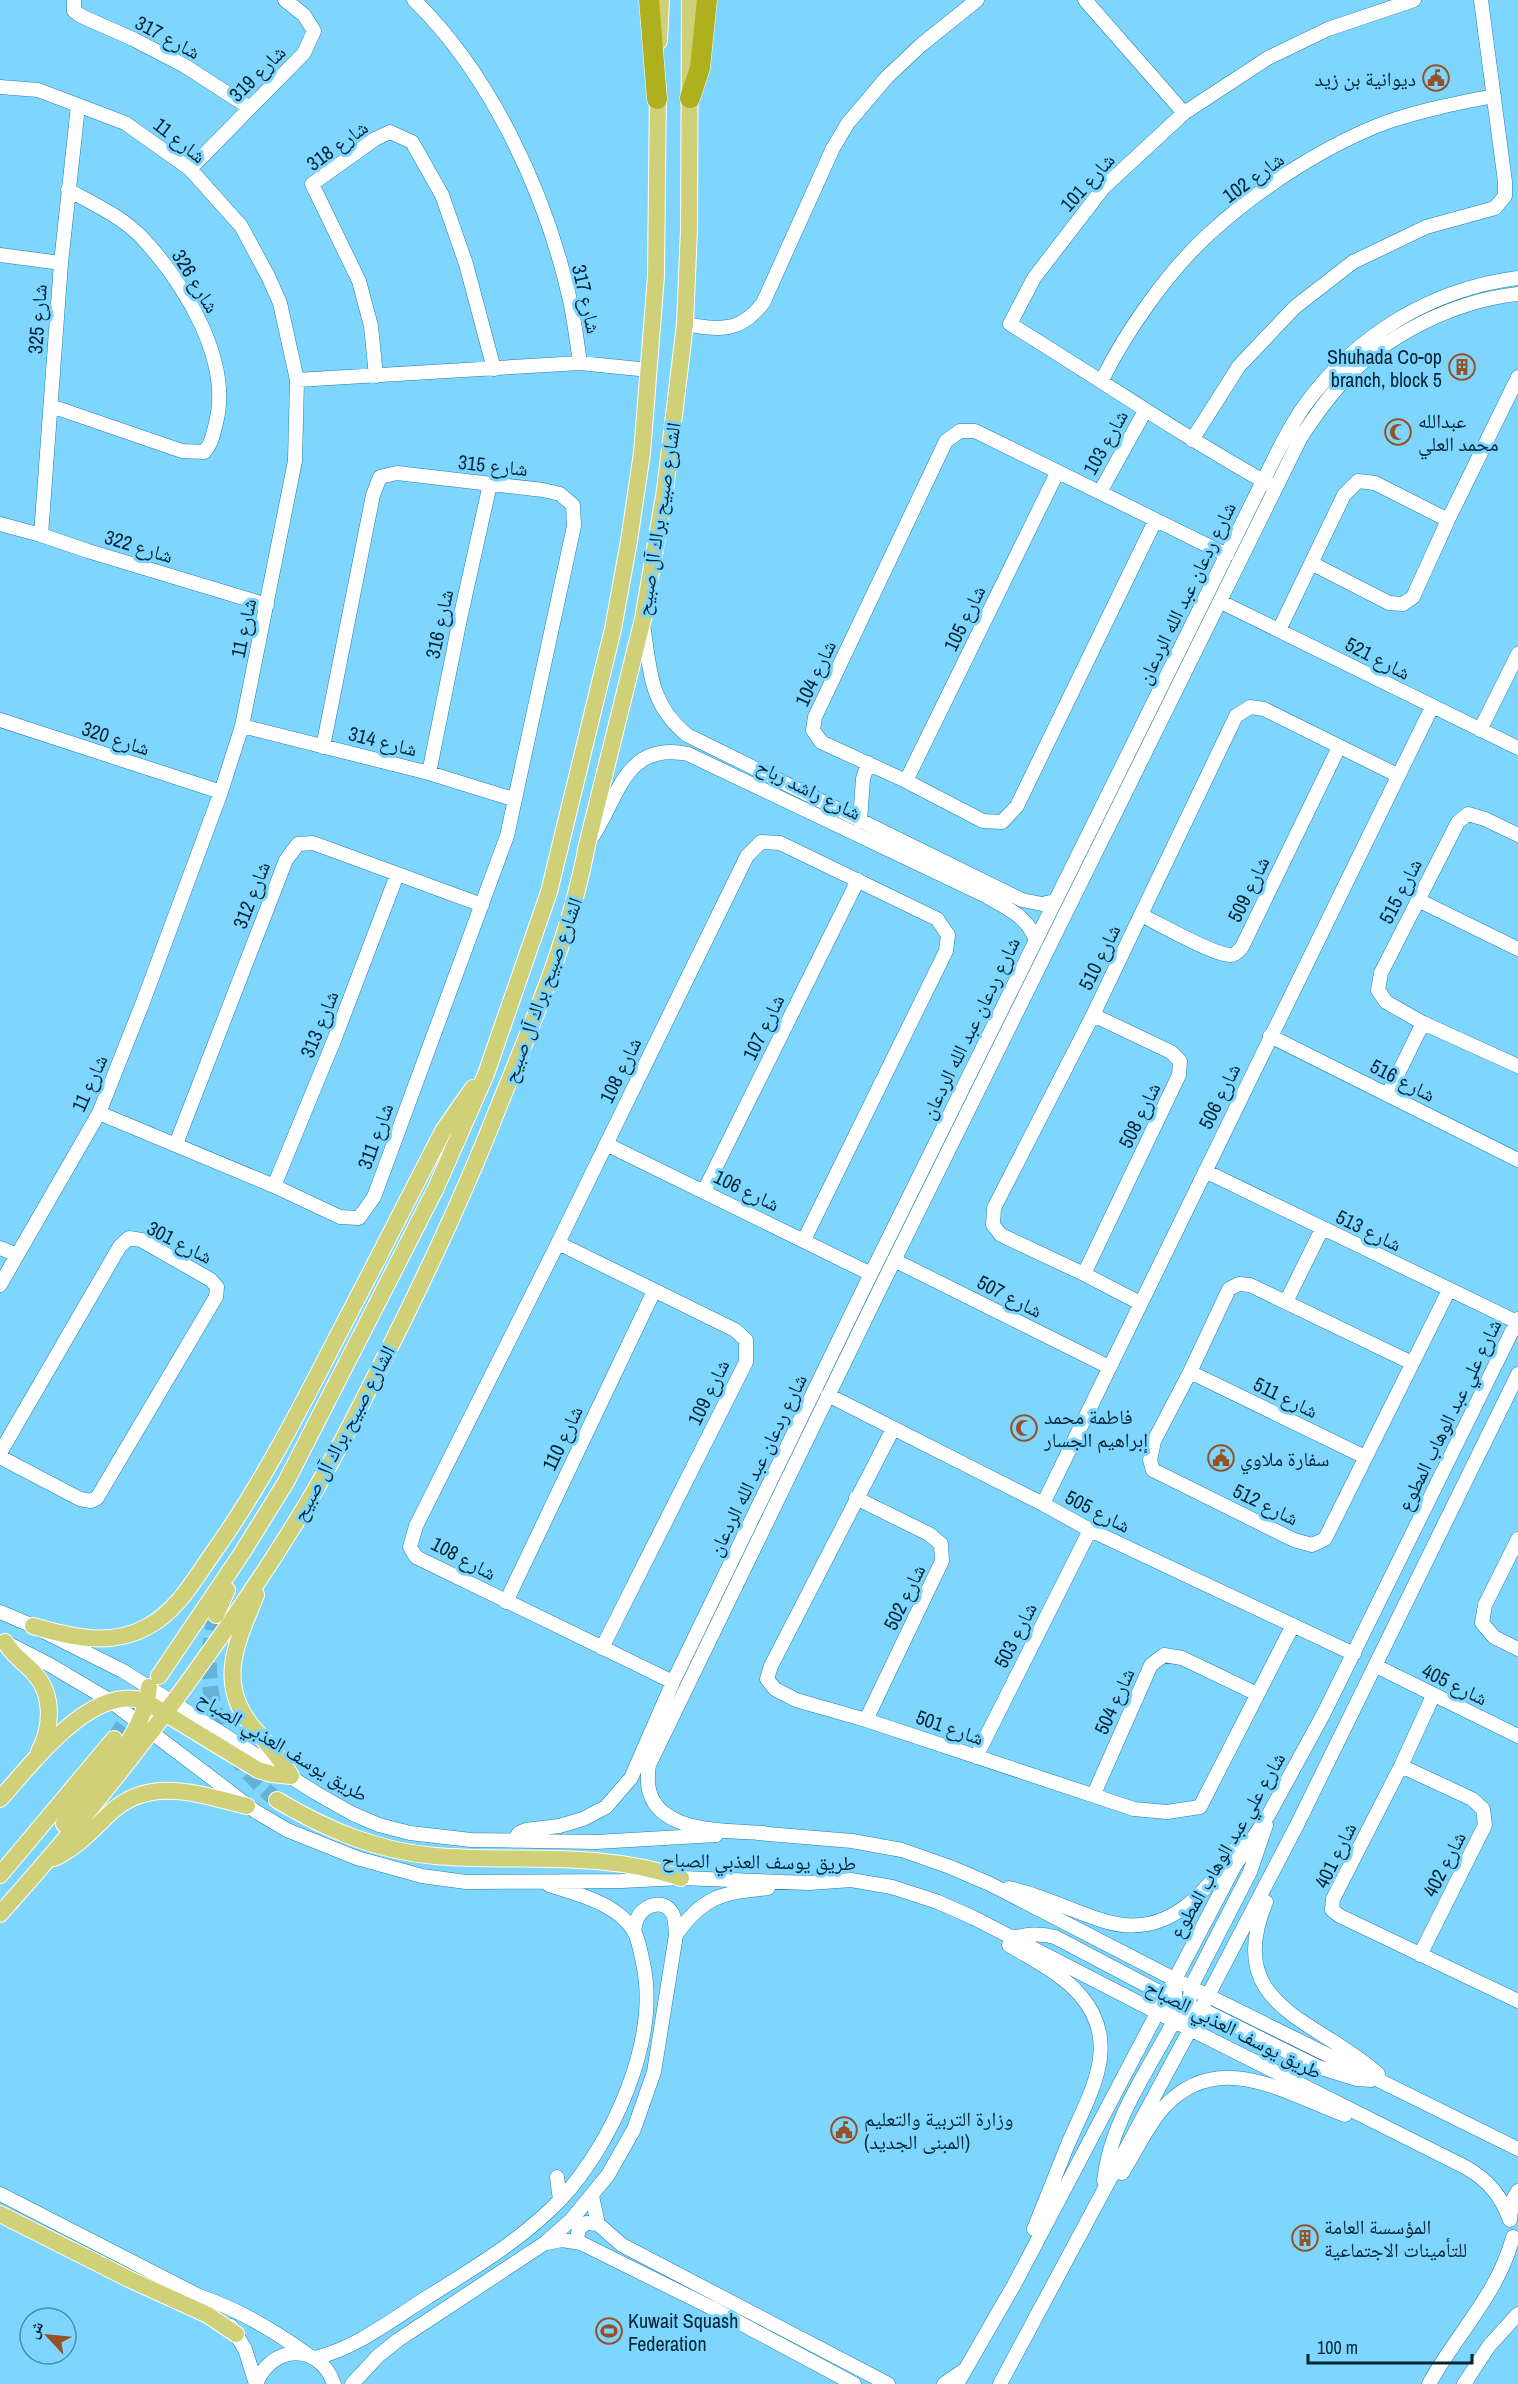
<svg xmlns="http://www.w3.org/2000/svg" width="1518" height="2384" font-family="'Archivo Narrow','Noto Naskh Arabic',sans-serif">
<rect width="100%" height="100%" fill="#7ed5fe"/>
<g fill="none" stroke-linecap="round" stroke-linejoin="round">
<path stroke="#65b2d5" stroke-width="16" stroke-dasharray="16 8" stroke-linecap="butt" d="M216,1615C197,1689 217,1752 277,1800
M114,1739L148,1691"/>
<g stroke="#2381a7" stroke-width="15">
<path id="minor" d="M74,0V11L81,16L133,39L185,66L250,108
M1085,0L1184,113
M0,87L38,90L125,123L190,169L241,226L268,276L280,303L297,380L295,461L242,726L221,792L143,1002L99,1113L0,1285
M190,169L304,53L314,31L304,15L285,0
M0,255L61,263
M685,324C719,330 740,333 763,303L833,148L848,123L887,77L921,45L977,0
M580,363L649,370
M376,376L371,326L359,281L312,184L375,139L390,132L412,142L442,195L466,264L494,369
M297,380L580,363C577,341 574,318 569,296C545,192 491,75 414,0
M1102,380C1127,330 1168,271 1210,233C1258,189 1325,145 1387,122C1422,110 1458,103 1494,96
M51,406L182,451L204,452C212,444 213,434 216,423C232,361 185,285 145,241C125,218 94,204 68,190
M1192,440L1239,366L1295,307L1353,262L1426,227L1495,208L1505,196V182L1481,0
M1269,484C1180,435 1097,377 1010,324L1034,278L1104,187L1184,113L1268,58L1328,29L1414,0
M1100,492L1145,411
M1155,521L1017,806L1002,822L983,821L906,781L821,742L813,730L815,717L946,441L960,431H975L1227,555
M0,524L41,535L88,551L267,605
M41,535L61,263L78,106
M1313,564L1389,603L1403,604L1413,597L1448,520L1518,377
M1221,602L1518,748
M643,624C650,669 649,704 687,735L1022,900L1042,904L1055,901
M1279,630L1344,495L1358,481L1375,483L1448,520
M0,720L221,792
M242,726L429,773L513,799
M1480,730L1518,654
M429,773L460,619L490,484
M906,781L1057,473
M860,821L863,779L868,763
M1518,835L1485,819L1468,814L1458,822L1381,973L1378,990L1386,1002L1423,1023L1518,1066
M593,836C619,796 625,741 688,754L984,895C1005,907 1028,916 1036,941
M1418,900L1518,949
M1141,915C1158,923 1215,956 1231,955C1236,955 1239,950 1242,947L1339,747
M1270,1036L1518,1160
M1388,1094L1423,1023
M99,1113L274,1186L340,1217L359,1218L374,1197L507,836L574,526L573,505L560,494L543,490L397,473L380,477L373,495L323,747
M176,1144L286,860L298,844L313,843L482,905
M606,1144L871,1274
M1205,1171L1517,1322
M274,1186L335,1038L397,875
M704,1191L858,880
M558,1243L735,1330L746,1340V1362L602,1648
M0,1248L17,1255
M894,1260L1109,1367
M1084,1274L1179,1075L1180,1061L1171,1052L1093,1015
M1286,1302L1322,1229
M1140,1303L1084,1274L1001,1235L993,1225L994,1208L1093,1015L1236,716L1250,707L1264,709L1397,775
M1412,1363L1250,1285L1239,1284L1229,1289L1190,1372L1154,1441L1150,1460L1153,1470L1294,1540L1312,1545L1325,1539L1449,1290
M1190,1372L1365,1457
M828,1395L1043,1504L1090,1530L1354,1654
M893,1429L771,1666L767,1679L775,1689L796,1700L866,1720L1134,1809L1167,1812L1200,1807L1293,1625
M0,1453L120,1246L129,1238L141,1240L211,1280L217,1287L216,1297L97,1498L91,1501L80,1499L0,1457
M856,1498L929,1534L941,1544L942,1561L866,1720
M1043,1504L1432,707
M1518,1539L1485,1605L1482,1623L1494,1637L1518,1649
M506,1602L654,1291
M0,1612L33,1626L123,1671L316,1793L353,1814L379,1825L410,1833L471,1840L596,1842L716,1835
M7,1643L50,1665L109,1700L255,1811L287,1830L357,1858L422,1876L466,1882L621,1881L681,1878L809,1883L851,1880L892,1887L938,1902L974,1918L1174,2021L1467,2168C1489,2181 1501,2196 1510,2220
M1376,1666L1518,1736
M673,1682L416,1557L410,1547L416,1526L558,1243L747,856L761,842L780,843L937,919L948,935L946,951L804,1240
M1433,1696L1401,1766L1333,1899L1332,1910L1340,1916L1518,2001
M976,1757L1090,1530
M1401,1766L1472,1799L1483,1809L1485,1825L1420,1955
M1094,1794L1151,1665L1164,1655L1182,1658L1257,1694
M757,1833L852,1841L902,1850L950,1867L990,1884L1174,1979L1518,2149
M764,1833C718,1830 637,1834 649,1765L878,1293L1301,437C1313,419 1325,401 1340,385C1383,336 1453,301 1518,294
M514,1841L519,1833L526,1830L559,1826L583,1819L606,1807L631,1778L673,1682L865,1286L1263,481C1276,456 1288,428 1305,405C1356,335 1432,289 1518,278
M1009,1888C1041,1895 1070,1910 1101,1920C1166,1942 1206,1894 1238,1845
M1266,1902C1222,2008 1318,2019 1378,2074
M676,1935C703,1896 722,1893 768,1888
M1013,1938C1028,1934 1039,1933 1055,1937L1165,1995L1172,1996
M1009,1945C1033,1960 1061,1973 1080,1995C1123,2044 1089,2095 1068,2144C1057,2172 1045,2201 1034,2229
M1156,2012L1188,2008L1201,2009L1318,2067L1357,2079L1371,2080
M1188,2017L1191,1987L1250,1872L1266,1825
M1122,2173C1134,2154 1149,2123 1164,2107C1219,2048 1285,2093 1345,2115
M557,2177L560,2200
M1104,2181C1110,2123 1147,2072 1174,2021L1176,2003L1174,1979
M0,2194L199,2296C238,2309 275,2331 308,2355
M592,2196L598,2224L622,2245L888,2384
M1510,2217L1513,2200L1518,2191
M546,2243L562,2240L581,2243L712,2308L854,2384
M581,2243L577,2238L579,2229L586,2223L598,2224
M231,2326L245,2349L256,2384
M315,2358C356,2348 390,2321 426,2298C472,2269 522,2240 561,2199C612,2144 660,2040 643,1963C641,1953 639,1942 635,1933C619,1904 578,1894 549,1885
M256,2384C272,2344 319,2342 334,2384
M352,2384L378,2356L398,2340L545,2243L571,2220L608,2175L634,2129L654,2072L676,1935C675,1928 676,1921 673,1915C666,1898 645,1904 638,1917C635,1922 635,1927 634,1932
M944,2384L963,2371
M957,2384L1014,2285L1234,1867L1269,1814L1324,1713L1518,1319
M1000,2384L1201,2009L1297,1825L1518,1374
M1429,2384C1457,2333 1498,2294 1513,2237
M1464,2384L1489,2346L1518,2314"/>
</g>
<g stroke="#fff" stroke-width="18">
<path id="major" d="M659,41L661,0
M256,1595C238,1640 216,1681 251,1725C265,1742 280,1757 291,1776
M216,1615L227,1590
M33,1626C70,1637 111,1647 147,1627C177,1611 194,1580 213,1553C260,1487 296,1417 333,1345C370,1274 407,1202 443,1131L473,1088
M5,1642C13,1656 24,1662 34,1673C54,1695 52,1727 39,1752
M159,1676L242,1553L286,1482L436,1188L486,1074L549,892L613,629L629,541L642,453L656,276L658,87
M0,1799C32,1764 91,1683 145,1701L258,1770L272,1774L291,1776
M277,1800C327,1830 377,1851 435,1856C518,1863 601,1850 681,1878
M64,1824C93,1780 144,1742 149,1687
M54,1858C77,1848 93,1829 111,1812C151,1775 201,1795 247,1806
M0,1875L114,1739
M0,1914C113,1788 216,1653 304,1509C333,1461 358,1411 383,1361C425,1278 464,1195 498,1108C533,1022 570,937 587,845L643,619L665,490L685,324L689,229L690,0
M0,2214L129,2279L208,2315L236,2334"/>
</g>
<g stroke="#fff" stroke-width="21">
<path id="highway" d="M649,0L657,99
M690,98L700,68L707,0"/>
</g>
<use href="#minor" stroke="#fff" stroke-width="14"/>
<use href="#major" stroke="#cfd078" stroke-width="16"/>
<use href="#highway" stroke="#afb01e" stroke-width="20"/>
</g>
<defs>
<g id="civic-ring" transform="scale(1.35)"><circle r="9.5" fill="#7ed5fe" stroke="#965126" stroke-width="1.5"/><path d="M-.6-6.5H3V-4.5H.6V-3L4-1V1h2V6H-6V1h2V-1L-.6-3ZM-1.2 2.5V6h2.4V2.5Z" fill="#965126"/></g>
<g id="building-ring" transform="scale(1.35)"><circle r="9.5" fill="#7ed5fe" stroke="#965126" stroke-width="1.5"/><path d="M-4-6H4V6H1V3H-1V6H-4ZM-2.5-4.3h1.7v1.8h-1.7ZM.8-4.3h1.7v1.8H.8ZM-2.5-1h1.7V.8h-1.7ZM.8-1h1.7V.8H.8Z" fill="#965126"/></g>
<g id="mosque-ring" transform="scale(1.35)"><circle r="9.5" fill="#7ed5fe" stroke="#965126" stroke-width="1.5"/><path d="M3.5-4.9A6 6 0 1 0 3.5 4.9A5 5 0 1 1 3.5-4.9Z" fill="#965126"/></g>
<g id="stadium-ring" transform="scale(1.35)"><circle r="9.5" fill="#7ed5fe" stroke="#965126" stroke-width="1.5"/><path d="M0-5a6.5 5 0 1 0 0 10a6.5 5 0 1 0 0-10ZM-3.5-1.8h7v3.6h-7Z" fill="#965126"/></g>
</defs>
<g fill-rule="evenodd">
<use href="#civic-ring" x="1436" y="78"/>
<use href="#building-ring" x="1462" y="367"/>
<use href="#mosque-ring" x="1398" y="432"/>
<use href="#mosque-ring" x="1024" y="1428"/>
<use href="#civic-ring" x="1221" y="1458"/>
<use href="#civic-ring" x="844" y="2130"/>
<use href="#building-ring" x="1305" y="2238"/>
<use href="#stadium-ring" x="609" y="2331"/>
</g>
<g text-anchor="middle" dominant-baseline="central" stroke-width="6" stroke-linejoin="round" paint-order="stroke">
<g font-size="20" fill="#002433" stroke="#7ed5fe">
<text transform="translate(168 37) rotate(28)">شارع 317</text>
<text transform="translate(257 73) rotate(-45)">شارع 319</text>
<text transform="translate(180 140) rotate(38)">شارع 11</text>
<text transform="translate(337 145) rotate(-36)">شارع 318</text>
<text transform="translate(1253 177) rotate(-36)">شارع 102</text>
<text transform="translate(1087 182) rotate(-48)">شارع 101</text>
<text transform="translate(196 281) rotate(58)">شارع 326</text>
<text transform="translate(587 299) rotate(77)">شارع 317</text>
<text transform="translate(37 319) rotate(-86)">شارع 325</text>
<text transform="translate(1105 442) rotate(-61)">شارع 103</text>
<text transform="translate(493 465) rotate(6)">شارع 315</text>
<text transform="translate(658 519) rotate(-81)">الشارع صبيح براك آل صبيح</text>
<text transform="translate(139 546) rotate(17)">شارع 322</text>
<text transform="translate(1186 593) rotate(-64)">شارع ردعان عبد الله الردعان</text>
<text transform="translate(964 618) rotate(-64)">شارع 105</text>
<text transform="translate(439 624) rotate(-78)">شارع 316</text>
<text transform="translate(243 628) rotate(-78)">شارع 11</text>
<text transform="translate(1378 658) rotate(27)">شارع 521</text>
<text transform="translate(815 673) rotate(-65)">شارع 104</text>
<text transform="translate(116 738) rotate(18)">شارع 320</text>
<text transform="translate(383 741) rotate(14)">شارع 314</text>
<text transform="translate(809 789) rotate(26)">شارع راشد رباح</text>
<text transform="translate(1248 889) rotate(-64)">شارع 509</text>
<text transform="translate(1400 891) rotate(-63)">شارع 515</text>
<text transform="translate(251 895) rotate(-69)">شارع 312</text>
<text transform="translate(1099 957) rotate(-64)">شارع 510</text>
<text transform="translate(542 990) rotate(-70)">الشارع صبيح براك آل صبيح</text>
<text transform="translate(319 1024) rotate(-68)">شارع 313</text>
<text transform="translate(763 1027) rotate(-64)">شارع 107</text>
<text transform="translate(970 1028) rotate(-64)">شارع ردعان عبد الله الردعان</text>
<text transform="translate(620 1070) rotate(-64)">شارع 108</text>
<text transform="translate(1403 1080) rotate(27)">شارع 516</text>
<text transform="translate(89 1083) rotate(-66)">شارع 11</text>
<text transform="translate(1219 1096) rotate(-64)">شارع 506</text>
<text transform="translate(1139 1115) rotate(-64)">شارع 508</text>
<text transform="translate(375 1136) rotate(-70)">شارع 311</text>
<text transform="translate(747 1190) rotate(26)">شارع 106</text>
<text transform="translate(1369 1230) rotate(26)">شارع 513</text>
<text transform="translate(180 1242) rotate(27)">شارع 301</text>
<text transform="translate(1010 1296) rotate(27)">شارع 507</text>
<text transform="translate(708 1392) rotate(-64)">شارع 109</text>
<text transform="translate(1286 1397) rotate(26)">شارع 511</text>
<text transform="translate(1449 1415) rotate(-64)">شارع علي عبد الوهاب المطوع</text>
<text transform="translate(343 1433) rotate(-62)">الشارع صبيح براك آل صبيح</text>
<text transform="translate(562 1438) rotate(-65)">شارع 110</text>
<text transform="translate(757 1465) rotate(-64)">شارع ردعان عبد الله الردعان</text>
<text transform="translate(1266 1504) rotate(26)">شارع 512</text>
<text transform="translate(1098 1511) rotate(27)">شارع 505</text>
<text transform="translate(464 1558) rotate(28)">شارع 108</text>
<text transform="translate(904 1597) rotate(-64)">شارع 502</text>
<text transform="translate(1015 1635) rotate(-63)">شارع 503</text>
<text transform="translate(1455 1684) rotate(26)">شارع 405</text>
<text transform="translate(1114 1701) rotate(-66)">شارع 504</text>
<text transform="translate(950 1727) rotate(19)">شارع 501</text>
<text transform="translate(283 1746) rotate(31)">طريق يوسف العذبي الصباح</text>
<text transform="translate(1227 1845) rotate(-60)">شارع علي عبد الوهاب المطوع</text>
<text transform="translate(1335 1855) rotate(-64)">شارع 401</text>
<text transform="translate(759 1861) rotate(1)">طريق يوسف العذبي الصباح</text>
<text transform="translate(1444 1864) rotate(-63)">شارع 402</text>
<text transform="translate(1234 2029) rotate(27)">طريق يوسف العذبي الصباح</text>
</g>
<g font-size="20" fill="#002433" stroke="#7ed5fe" text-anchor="start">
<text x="1416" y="78" text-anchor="end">ديوانية بن زيد</text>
<text x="1442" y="356" text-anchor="end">Shuhada Co-op<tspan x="1442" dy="23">branch, block 5</tspan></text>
<text x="1418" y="420">عبدالله<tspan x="1418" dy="23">محمد العلي</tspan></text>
<text x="1044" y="1416">فاطمة محمد<tspan x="1044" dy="23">إبراهيم الجسار</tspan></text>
<text x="1240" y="1458">سفارة ملاوي</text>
<text x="864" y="2118">وزارة التربية والتعليم<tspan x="864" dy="23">(المبنى الجديد)</tspan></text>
<text x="1324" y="2226">المؤسسة العامة<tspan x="1324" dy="23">للتأمينات الاجتماعية</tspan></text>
<text x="628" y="2320">Kuwait Squash<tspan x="628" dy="23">Federation</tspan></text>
</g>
</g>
<g transform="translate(48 2336) rotate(296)"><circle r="28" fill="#7ed5fe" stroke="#4c8ead" stroke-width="1.5"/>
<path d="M0-4.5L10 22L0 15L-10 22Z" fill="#965126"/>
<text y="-9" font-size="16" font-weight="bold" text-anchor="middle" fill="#002433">ش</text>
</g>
<path d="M1308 2354v9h164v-9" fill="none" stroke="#002433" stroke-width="3"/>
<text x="1317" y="2354" font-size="18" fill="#002433" stroke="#7ed5fe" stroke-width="4.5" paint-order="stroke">100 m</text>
</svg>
